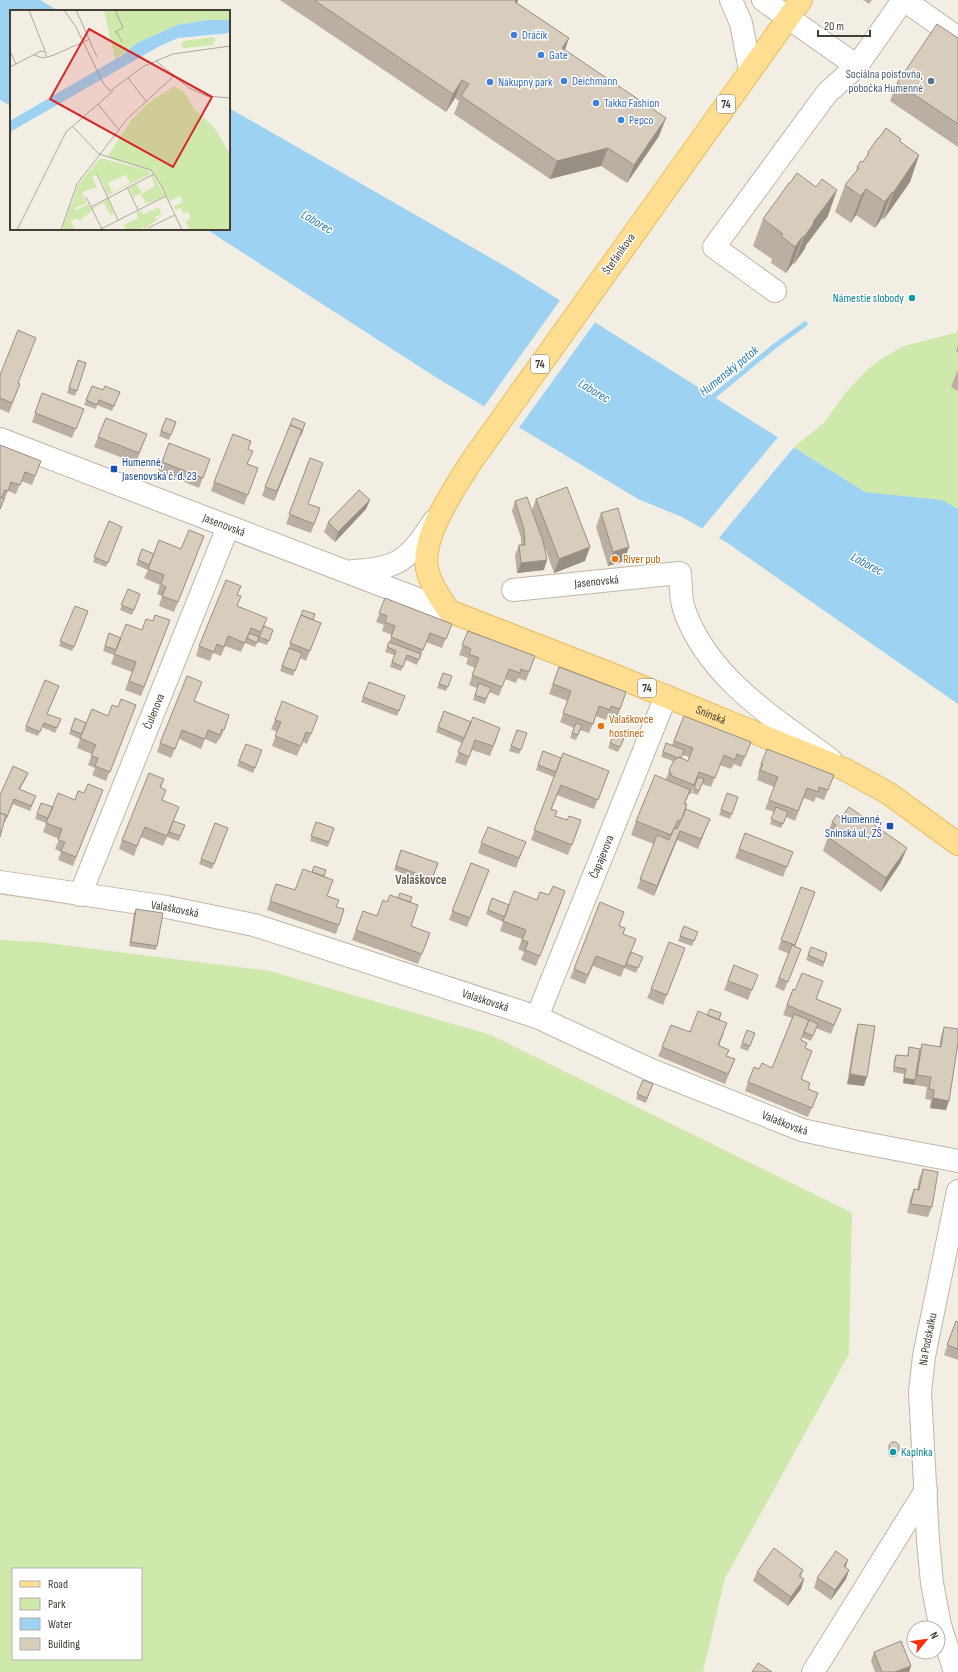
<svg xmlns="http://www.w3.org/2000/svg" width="958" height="1672" font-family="'Sofia Sans Condensed',sans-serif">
<rect width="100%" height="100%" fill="#f3eee4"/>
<path fill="#cee9ab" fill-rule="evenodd" d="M958,330V509L941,500L865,492L794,447L823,424L847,391L868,369L881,359L904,346L955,333Z
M0,940L40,942L270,971L491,1035L852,1213L849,1354L725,1578L703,1672H0ZM13,1569H141V1659H13Z"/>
<path fill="#9dd2f3" d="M0,0H40L59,11H11V106L0,100Z
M229,108L510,269L865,492L942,500L958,509V704L726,542L682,517L638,499L437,378L206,229H229Z"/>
<path fill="#f3eee4" d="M561,299L596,321L518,429L483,408Z
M779,436L795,446L718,539L701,530Z"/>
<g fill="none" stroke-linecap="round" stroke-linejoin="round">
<path stroke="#9dd2f3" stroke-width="5" d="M709,400L776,345L805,324"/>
<g stroke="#bfb6a7" stroke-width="24">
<g id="minor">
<path d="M731,0L741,23L750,70"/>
<path d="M763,0L857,66"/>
<path d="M904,0L958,38"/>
<path d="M775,291L714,247L827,93L857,66L903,0"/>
<path id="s1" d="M0,439L449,611"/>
<path d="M353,571C399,569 409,559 434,521"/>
<path id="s2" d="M513,590L680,573C681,585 680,601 685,612C710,680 776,719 831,760"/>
<path id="s3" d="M0,882L167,907L254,925L537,1017L651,1070L802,1130L848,1140L958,1161"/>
<path id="s4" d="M80,895L228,527"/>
<path id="s5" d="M537,1017L666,696"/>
<path d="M813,1672L926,1490"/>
<path id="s6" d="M955,1672L940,1625L932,1583L928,1540L920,1392L924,1356L958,1191"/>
</g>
</g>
<g stroke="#e8bc5d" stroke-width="24">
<g id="major">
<path id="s7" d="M801,0L471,462C455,488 421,536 427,568C430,584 440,598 449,611L616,676L844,769L888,793L958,844"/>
</g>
</g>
<use href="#minor" stroke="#fff" stroke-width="22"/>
<use href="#major" stroke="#ffde91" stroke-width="22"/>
</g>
<path fill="#baafa2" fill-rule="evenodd" d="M280,0H518L517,3L569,38L565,50L659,136L627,183L601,166L550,179L454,114L459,101L455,98L446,112Z
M863,0H872L869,4Z
M958,38V147L890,101L897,83Z
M879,138L900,142L919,155L910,182L884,219L882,218L875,228L856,215L851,223L835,212L845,185L856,172L857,167L863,162L866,158L868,152Z
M828,216L806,245L804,250L794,264L793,263L786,273L771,263L772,259L753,246L763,219Z
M958,345V353L956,351Z
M78,360L86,363L75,396L67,393Z
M958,369V391L951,387Z
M0,375L20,384L9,413L0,409Z
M92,386L103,390L120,392L112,411L97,405L96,409L84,405Z
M42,393L84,409L72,438L32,422Z
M106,418L147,434L136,463L94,447Z
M166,418L176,422L169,440L159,436Z
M299,439L274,501L262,496L265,487Z
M0,445L41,461L32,485L21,481L16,494L8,491L0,510Z
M248,449V464L258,468L244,505L211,491L214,482Z
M310,458L308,504L320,508L311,533L286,524Z
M210,459L199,488L158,471L162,462Z
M536,499L585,561L554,573L545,548L544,570L517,573L515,555L519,545H521V538L512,511L515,501L532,510Z
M370,500L366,509L335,542L324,532L328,522Z
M601,513L624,561L608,566L596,527Z
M109,521L122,527L106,567L93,562Z
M204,536L174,612L159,606L162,596L157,594L160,585L144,578L148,570L136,565L142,549L154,554L181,549Z
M241,586L237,595L238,606L264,626L273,630L267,645L258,642L255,647L245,643L241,652L225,646L221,656L213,653L210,661L196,656L199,646Z
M128,589L140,594L132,615L120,610Z
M385,598L448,633L442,648L426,642L417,665L406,660L401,671L390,667L394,655L385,652L392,635L382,631L384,625L376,622Z
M75,606L88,611L72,651L59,646Z
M301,615L321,623L306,661L300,658L293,676L280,671Z
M170,620L141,696L125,690L132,672L111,664L114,655L103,651L109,633L121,638L142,630L153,621Z
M468,631L535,656L526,681L518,678L516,683L505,679L499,696L489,692L485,704L473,700L477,688L469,685L475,668L466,664L468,658L459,655Z
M559,667L626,692L617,719L608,715L606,720L596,716L589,733L580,730L576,740L570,738L574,728L560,722L568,701L549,694Z
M443,673L452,676L446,691L437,688Z
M369,682L405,696L397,716L361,702Z
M194,701L226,725L220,739H219L216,744L205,739L201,749L179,739L171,758L157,752L160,743Z
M136,705L106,781L92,775L95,768L88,765L92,754L77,748L80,739L69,734L75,718L86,723L108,716L118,707Z
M444,711L497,738L490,756L472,750L466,766L455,762L462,743L436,732Z
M47,714L61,719L55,733L42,727L38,736L25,731L26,726Z
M318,716L307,744L303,742L297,756L272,746L277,732L271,729L275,720Z
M684,716L751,742L741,767L734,764L731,769L720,765L711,787L702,784L698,795L692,793L696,782V781L691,794H689L685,804L686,809L710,819L706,828L698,849L677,840L654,896L637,888L654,844L631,835L636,821L666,779L673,761L661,757L666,743L672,745ZM682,755L689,757L688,761L681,758Z
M517,730L527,733L519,754L509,751Z
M625,736L618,752L608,748L610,743Z
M246,744L262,750L253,773L237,766Z
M543,751L561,758L609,771L594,809L557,795L552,809L555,816L567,820H581L568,855L531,840L558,766L554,777L536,770Z
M761,764L834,775L824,800L816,797L814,802L804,798L795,821L786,817L781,828L770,824L774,812L765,809L774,787L757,780L759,774L758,773Z
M28,773L26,778L19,789L36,796L30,811L13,804L5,822H4L1,793Z
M164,779L161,788L163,800L173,821L185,825L179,841L167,837L169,833L163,846L141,837L134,856L119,849L122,840Z
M738,797L730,819L719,815L721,810Z
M99,799L73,866L58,860L61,852L55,849L59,839L43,832L46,823L35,819L41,803L53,807L75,800Z
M316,822L334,828L328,847L310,841Z
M832,822L901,862L881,892L823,851L828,837L827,836Z
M215,823L228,828L212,869L199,864Z
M745,833L793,852L783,877L735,858Z
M526,842L516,868L478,853L481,843Z
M401,850L438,863L430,884L394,870Z
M471,863L489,870L467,927L449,920Z
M324,876L327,896L336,907L344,909L336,934L267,910L276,884L295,890Z
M801,887L815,892L795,946L801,949L784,991L775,987L789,954L778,949Z
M398,898L410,902L411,926L430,933L418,964L352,940L363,911L377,916L387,902Z
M492,898L509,905L537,900L562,901L536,966L521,960L524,952L518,949L522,939L500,931L503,922L486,914Z
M136,909L157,946L156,950L129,946L134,913Z
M619,926L623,934L629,956L643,957L636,973L624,968L621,977L593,966L585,984L570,978L574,969Z
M684,926L698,932L692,946L678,941Z
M811,947L827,953L823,967L806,960Z
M685,948L663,1005L647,998L651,989Z
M734,965L754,984L748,1000L724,990Z
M793,989L841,1009L831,1034L816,1028L811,1041L802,1037L803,1034L801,1040L805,1049L808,1061L801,1079L808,1089L818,1093L808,1117L745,1091L748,1082L759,1069L772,1068L792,1018L783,1015Z
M719,1020L724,1033L719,1046L729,1050L727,1056L735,1059L725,1084L658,1056L662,1047L690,1032Z
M858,1024L864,1086L847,1084L855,1034Z
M944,1027L946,1110L930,1108L931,1100L925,1099L927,1087L903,1083L904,1074L893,1072L894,1059L896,1055L907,1056L909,1047L920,1049L922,1044L939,1047L941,1036Z
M747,1030L755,1033L748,1051L740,1048Z
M643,1080L653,1084L646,1103L636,1099Z
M923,1169L932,1207L928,1217L907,1213L910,1199L914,1189L917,1190L919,1179Z
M956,1321L958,1322V1360L944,1355Z
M889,1445L897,1455L894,1457H891L888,1454V1450Z
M803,1570L801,1577L804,1579L801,1589L788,1606L753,1581L757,1572Z
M849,1570L846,1579L831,1600L814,1588L817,1578Z
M874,1652L911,1666L909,1672H875L871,1661Z"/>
<path fill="#978f84" d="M516,0H518L515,9V2Z
M569,38L562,57V48Z
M462,80L455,98L446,112L453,94Z
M666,118L659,136L627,183L634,165Z
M608,148L601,166L550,179L557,161Z
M919,155L910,182L884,219L893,193Z
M866,189L856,215L851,223L861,196Z
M837,190L828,216L806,245L804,250L794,264L804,237L813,222Z
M892,192L882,218L875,228L885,202Z
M803,236L793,263L786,273L795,247Z
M305,423L299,439L274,501L277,491Z
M370,500L366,509L335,542L338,532Z
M590,547L585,561L554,573L559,559Z
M629,547L624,561L608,566L613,552Z
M547,560L544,570L517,573L521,563Z
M28,773L26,778L17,794L19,789Z
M710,819L706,828L698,849L701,839Z
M680,831L677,840L654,896L657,886Z
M907,848L901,862L881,892L886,878Z
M850,1074L867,1077L864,1086L847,1084Z
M904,1078L915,1080L914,1085L903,1083Z
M933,1098L949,1101L946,1110L930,1108Z
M899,1450L897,1455L894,1457H891L892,1452Z
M848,1560L845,1569L844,1566Z
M849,1570L846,1579L831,1600L835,1590Z
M804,1579L801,1589L788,1606L791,1597Z
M911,1666L909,1672H895Z"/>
<path fill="#d8ccbc" stroke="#978f84" d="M314,0H516L515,2L569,38L562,48L666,118L634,165L608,148L557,161L461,96L469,84L462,80L453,94Z
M937,24L958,38V124L897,83Z
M886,128L901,139L899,141L919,155L893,193L892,192L885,202L866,189L861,196L845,185L859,168L857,167L861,161L863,162L869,153L868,152L878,138H879Z
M797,173L816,187L822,179L837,190L813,222L814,223L804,237L803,236L795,247L781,236L783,234L763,219L789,183H790Z
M18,330L36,338L18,383L20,384L12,403L0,398V375Z
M78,360L86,363L77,391L69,388Z
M92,386L103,390L105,386L120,392L114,406L99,400L97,405L86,400Z
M42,393L84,409L76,429L35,413Z
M106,418L147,434L139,453L98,437Z
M166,418L176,422L171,435L161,431Z
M293,418L305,423L301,435L302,430L290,425Z
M290,425L302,430L277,491L265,487Z
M233,434L251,441L248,449L253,451L247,464L258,468L248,495L214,482Z
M169,443L210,459L203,478L162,462Z
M0,445L41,461L35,476L25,472L20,485L11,482L8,491L5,490L1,498L4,499L0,509Z
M310,458L323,463L308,504L320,508L314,524L289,514Z
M567,487L590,547L559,559L536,499Z
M359,490L370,500L338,532L328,522Z
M527,497L543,541L547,560L521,563L519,545H525L524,529L515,501Z
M618,508L629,547L613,552L601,513Z
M109,521L122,527L108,563L94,557Z
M189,530L204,536L178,602L162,596L166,587L161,584L164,575L148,569L159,540L181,549Z
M142,549L154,554L149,565L138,560Z
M226,580L241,586L237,595L241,596L237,606L267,618L261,632L251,628L245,643L228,636L224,647L217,644L214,652L199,646Z
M128,589L140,594L134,610L121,605Z
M385,598L452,624L446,639L430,633L423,650L391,637L395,626L385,622L387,616L379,613Z
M75,606L88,611L74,647L60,641Z
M303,610L315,614L313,620L301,615Z
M155,615L170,620L144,687L129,681L136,662L114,654L126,624L142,630L146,619L153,621Z
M301,615L321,623L310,651L290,643Z
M264,626L273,630L269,641L259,637Z
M468,631L535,656L529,672L521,669L520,673L509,669L502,687L472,675L479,658L469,654L471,649L462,645Z
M109,633L121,638L116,650L105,646Z
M249,633L259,637L257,643L247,638Z
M389,642L421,654L419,660L407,655L403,667L392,662L396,651L387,647Z
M289,648L302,653L295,671L282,666Z
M559,667L626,692L620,709L611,706L610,710L599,706L593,724L563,713L571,691L553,684Z
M443,673L452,676L448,687L439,684Z
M187,676L202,682L194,701L229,715L224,730L222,729L220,735L208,730L205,739L182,730L175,749L160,743Z
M45,680L59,686L47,714L61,719L57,728L44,723L40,732L26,726Z
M369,682L405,696L399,711L363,697Z
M479,683L491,688L486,699L475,695Z
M121,699L136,705L110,772L95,766L98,758L91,756L96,745L80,738L92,709L108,716L112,705L118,707Z
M282,701L318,716L311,734L306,732L301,746L275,736L281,722L275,720Z
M444,711L471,722L464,738L438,727Z
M684,716L751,742L745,757L737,754L735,760L724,755L715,778L699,772L694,785L672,776L669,770L674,760L679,757L688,761L693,748L674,741Z
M473,717L500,728L493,746L475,740L469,757L458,752Z
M75,718L86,723L82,734L71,730Z
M576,723L582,725L578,735L572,733Z
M517,730L527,733L521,750L511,746Z
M615,732L625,736L620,747L610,743Z
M666,743L684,750L681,758L679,757L678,758L663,752Z
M246,744L262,750L255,768L239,761Z
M767,749L834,775L828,790L819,787L818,792L807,788L798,811L769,800L778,777L760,770L763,764H761Z
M543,751L561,758L556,772L538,765Z
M563,753L609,771L598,800L561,785L551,809L557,811L555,816L567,820L569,816L581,820L572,845L534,830Z
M13,766L28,773L19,789L36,796L31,806L14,799L7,817H6V815L0,813V793H1Z
M149,773L164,779L160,787L166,790L162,800L179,807L167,836L145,827L137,846L122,840Z
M655,775L690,790L684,804H687L681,821L678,820L671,835L636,821Z
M698,777L704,779L699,791L694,788Z
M88,784L103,790L76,857L61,851L65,842L58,840L62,829L46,823L58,793L75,800L78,791L84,793Z
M727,793L738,797L732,814L721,810Z
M41,803L53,807L48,818L37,814Z
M776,807L788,812L783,824L771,819Z
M849,807L907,848L886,878L828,837L836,825L832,822L837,815L841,818Z
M686,809L710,819L701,839L680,831L657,886L640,879L657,835L669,840L674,828L677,829Z
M0,813L6,815L0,837Z
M173,821L185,825L180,836L169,832Z
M316,822L334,828L329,842L311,836Z
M215,823L228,828L214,864L201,859Z
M488,827L526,842L519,858L481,843Z
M745,833L793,852L787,867L739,849Z
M401,850L438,863L432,879L396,866Z
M471,863L489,870L470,918L452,911Z
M314,866L326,870L324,876L312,872Z
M303,869L333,880L327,896L339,900L336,907L344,909L339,925L270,901L276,884L295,890Z
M553,886L565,891L540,956L525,950L528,942L522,940L526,930L503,921L514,891L537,900L540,892L549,895Z
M801,887L815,892L795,945L781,940Z
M400,893L412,897L410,902L398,898Z
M390,895L418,905L411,926L430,933L422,954L356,930L363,911L377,916L383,900L387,902Z
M492,898L509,905L505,917L488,910Z
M600,902L624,912L619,926L625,928L623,934L636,939L625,967L596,956L588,975L574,969Z
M136,909L163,913L157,946L131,942Z
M684,926L698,932L694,941L680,936Z
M669,942L685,948L667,995L651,989Z
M792,945L801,949L788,982L779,978Z
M811,947L827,953L824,962L808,955Z
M631,952L643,957L638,968L626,964Z
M734,965L758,975L752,990L728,981Z
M802,973L823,981L816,999L841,1009L834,1025L787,1005L793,989L795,990Z
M710,1009L721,1013L719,1020L707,1015Z
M698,1011L727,1023L718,1045L729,1050L726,1056L735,1059L728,1074L662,1047L671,1025L690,1032Z
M794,1014L809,1020L801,1040L807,1043L805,1048L812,1051L801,1079L810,1083L808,1089L818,1093L812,1108L748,1082L754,1067L759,1069L762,1063L772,1068Z
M809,1020L818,1024L813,1036L804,1032Z
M858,1024L875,1026L867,1077L850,1074Z
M944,1027L958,1029V1043L949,1101L933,1098L934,1090L929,1089L931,1077L917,1075L922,1044L941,1047Z
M747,1030L755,1033L750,1046L742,1043Z
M909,1047L920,1049L915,1080L904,1078L906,1069L894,1067L896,1055L908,1056Z
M643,1080L653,1084L647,1098L637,1094Z
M923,1169L938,1172L932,1207L911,1204L914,1189L919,1190Z
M956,1321L958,1322V1349L947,1345Z
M892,1442H896L899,1445V1450L895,1452H892L890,1449L889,1445Z
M774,1548L803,1570L799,1576L804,1579L791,1597L757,1572Z
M836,1551L848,1560L844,1566L849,1570L835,1590L817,1578Z
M901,1641L911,1666L895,1672H882L874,1652Z
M758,1663L772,1672H752Z"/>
<g fill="#3f7fe0" stroke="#fff" stroke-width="1.5">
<circle cx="514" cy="35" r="4"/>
<circle cx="541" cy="55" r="4"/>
<circle cx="564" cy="81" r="4"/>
<circle cx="490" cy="82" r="4"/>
<circle cx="596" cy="103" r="4"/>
<circle cx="621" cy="120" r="4"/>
</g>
<circle fill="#5c6f8a" stroke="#fff" stroke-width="1.5" cx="931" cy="81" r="4"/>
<g fill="#0f9aa8" stroke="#fff" stroke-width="1.5">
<circle cx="912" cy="298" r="4"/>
<circle cx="893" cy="1452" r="4"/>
</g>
<g fill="#1a4fb4" stroke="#fff" stroke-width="1.5">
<rect x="110" y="465" width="8" height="8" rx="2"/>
<rect x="886" y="822" width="8" height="8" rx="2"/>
</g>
<g fill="#e8710a" stroke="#fff" stroke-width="1.5">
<circle cx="615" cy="559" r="4"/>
<circle cx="601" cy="726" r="4"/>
</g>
<g text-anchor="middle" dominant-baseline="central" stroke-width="3" stroke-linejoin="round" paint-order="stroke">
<g fill="#fff" stroke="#7d7871" stroke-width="1">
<rect x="717" y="95" width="18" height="18" rx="3"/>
<rect x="531" y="355" width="18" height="18" rx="3"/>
<rect x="638" y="679" width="18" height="18" rx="3"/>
</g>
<g font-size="11" font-weight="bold" fill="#453e34">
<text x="726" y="104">74</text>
<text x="540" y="364">74</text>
<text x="647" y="688">74</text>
</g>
<g font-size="12" fill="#366cbe" stroke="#fff" text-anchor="start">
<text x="522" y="35">Dráčik</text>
<text x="549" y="55">Gate</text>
<text x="572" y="81">Deichmann</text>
<text x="498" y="82">Nákupný park</text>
<text x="604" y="103">Takko Fashion</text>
<text x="629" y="120">Pepco</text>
</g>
<g font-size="12" fill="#4e5e75" stroke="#fff" text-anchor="end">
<text x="923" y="74">Sociálna poisťovňa,<tspan x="923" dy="14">pobočka Humenné</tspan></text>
</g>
<g font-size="12" fill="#453e34" stroke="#fff">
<text transform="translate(619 254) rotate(-55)">Štefánikova</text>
<text stroke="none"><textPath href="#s1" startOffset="240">Jasenovská</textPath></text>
<text stroke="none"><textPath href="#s2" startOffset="84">Jasenovská</textPath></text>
<text stroke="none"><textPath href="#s4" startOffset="198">Čulenova</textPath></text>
<text stroke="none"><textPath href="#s7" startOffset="1015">Sninská</textPath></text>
<text stroke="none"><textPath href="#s5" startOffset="173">Čapajevova</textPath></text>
<text stroke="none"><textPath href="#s3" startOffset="177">Valaškovská</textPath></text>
<text stroke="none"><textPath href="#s3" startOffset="501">Valaškovská</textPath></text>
<text stroke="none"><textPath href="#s3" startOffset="825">Valaškovská</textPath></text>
<text stroke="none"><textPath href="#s6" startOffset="337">Na Podskalku</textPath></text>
</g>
<g font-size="12" fill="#0d838f" stroke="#fff" text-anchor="end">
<text x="904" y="298">Námestie slobody</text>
<text x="901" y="1452" text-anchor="start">Kaplnka</text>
</g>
<g font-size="12" fill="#164399" stroke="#fff" text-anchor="start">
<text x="122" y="462">Humenné,<tspan x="122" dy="14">Jasenovská č. d. 23</tspan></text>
<text x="882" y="819" text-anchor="end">Humenné,<tspan x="882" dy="14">Sninská ul., ZŠ</tspan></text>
</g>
<g font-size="12" fill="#c56008" stroke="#fff" text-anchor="start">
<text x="623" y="559">River pub</text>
<text x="609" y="719">Valaškovce<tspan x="609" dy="14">hostinec</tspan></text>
</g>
<g font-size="13" font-style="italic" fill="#2878ad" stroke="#fff">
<text transform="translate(317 222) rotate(31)">Laborec</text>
<text transform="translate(729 371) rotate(-39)">Humenský potok</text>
<text transform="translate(594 391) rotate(31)">Laborec</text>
<text transform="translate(867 564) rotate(28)">Laborec</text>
</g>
<g font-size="13" font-weight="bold" fill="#685c4b" stroke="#fff">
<text x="421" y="880">Valaškovce</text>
</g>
</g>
<g transform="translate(10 10)">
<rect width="220" height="220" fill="#f3eee4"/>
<path d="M94,0H220V10H197L167,15L127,33L105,49ZM202,27L206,30L203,32L204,35L174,38L171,35L174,31ZM164,76L174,82L185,100L204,117L220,144V220H180L176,212L181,207L178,202L173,203L171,198L166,200L163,197L173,192L170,186L160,191L141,160L97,147L122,109L136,95ZM90,148L138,160L141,164L98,185L89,165L84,166L82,168L87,177L72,182L77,193L64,198L66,200L78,194L82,201L69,211L68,208L61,211L65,220H52L68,175ZM116,165L120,173L102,182L98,173ZM143,165L155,186L136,194L131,184L145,176L141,166ZM127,174L132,183L125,186V190L119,178ZM98,189L104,204L101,205L103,210L94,193L84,198V202L82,198ZM148,197L152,204L145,207L148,210L136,217L137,220L132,217L129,220H115V216L113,215L128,208L126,202L132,201L133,205Z" fill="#cee9ab" fill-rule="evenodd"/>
<path d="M197,10H220V23L168,28L148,37L0,122V111L111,46L127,33L167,15Z" fill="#9dd2f3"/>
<path fill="none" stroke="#ada89e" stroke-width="1" d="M19,0L35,41M54,0L66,17L93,73L100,81L134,56L163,44L220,36M66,0L87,47M106,21L112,32M105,22L113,18L105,0M0,41L6,54M24,45L33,48L44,45L80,29M146,51L179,78L197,86L220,88M0,57L31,41L36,42V46M118,68L136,91M88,94L109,120M62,116L89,144L141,160L151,175L172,220M87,164L108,210M117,177L128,200M76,187L92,219M81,197L144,164M138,218L165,205M7,220L56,122L103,81M51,220L67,174L118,108L164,66M89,220L156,186"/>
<path fill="#d62828" fill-opacity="0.15" stroke="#d62828" stroke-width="2" d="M79,19L202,87L163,157L40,89Z"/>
<rect width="220" height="220" fill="none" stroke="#453e34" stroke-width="2"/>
</g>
<rect x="12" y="1568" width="130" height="92" fill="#ffffff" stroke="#b5b2ae"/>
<rect x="20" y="1581" width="20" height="6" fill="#ffde91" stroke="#b5b2ae"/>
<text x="48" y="1588" font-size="12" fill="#453e34">Road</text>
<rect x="20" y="1598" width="20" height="12" fill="#cee9ab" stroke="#b5b2ae"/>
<text x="48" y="1608" font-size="12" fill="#453e34">Park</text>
<rect x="20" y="1618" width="20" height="12" fill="#9dd2f3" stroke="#b5b2ae"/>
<text x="48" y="1628" font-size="12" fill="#453e34">Water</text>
<rect x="20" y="1638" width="20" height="12" fill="#d8ccbc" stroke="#b5b2ae"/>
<text x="48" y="1648" font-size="12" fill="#453e34">Building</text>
<g transform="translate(926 1640) rotate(61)"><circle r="19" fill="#ffffff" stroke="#b5b2ae"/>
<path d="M0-3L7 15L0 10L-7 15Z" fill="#ff2e0f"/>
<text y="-6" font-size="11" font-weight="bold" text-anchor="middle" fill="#453e34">N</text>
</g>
<path d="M818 30v6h52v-6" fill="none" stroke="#453e34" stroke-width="2"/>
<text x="824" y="30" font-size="12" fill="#453e34" stroke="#ffffff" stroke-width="3" paint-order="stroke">20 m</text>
</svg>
